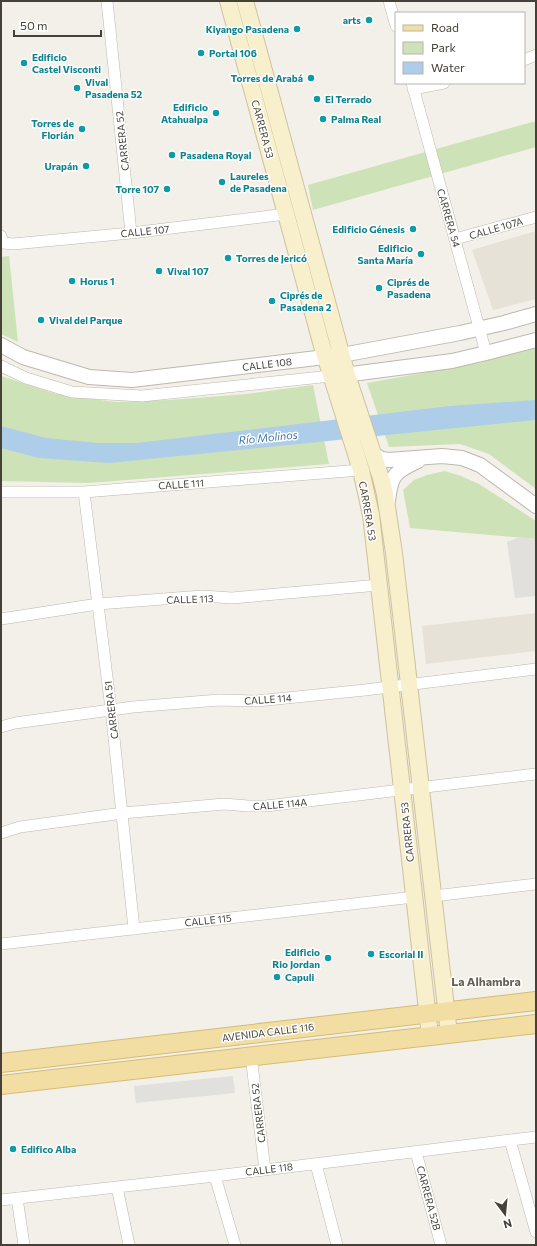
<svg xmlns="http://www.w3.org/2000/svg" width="537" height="1246" font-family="Commissioner,sans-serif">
<rect width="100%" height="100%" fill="#f2f0e9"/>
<path fill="#e6e2d8" d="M536,231V299L493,310L472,250Z
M536,613V651L426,664L422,626Z"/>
<path fill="#cde2b7" d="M536,121V147L313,210L308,185Z
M9,256L18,342L1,334V257Z
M536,347V489L489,454L460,444L389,447L367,383L479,363Z
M1,376L56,394L116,402L169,400L247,394L313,385L329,464L89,483L1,481Z
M445,471L461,476L479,484L536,521V539L410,528L403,490L414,480L427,475Z"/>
<path fill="#e1e0dd" d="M520,537L536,539V596L515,598L507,542Z
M233,1076L235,1093L136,1103L134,1086Z"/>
<path fill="#adcde8" d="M536,400V420L109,463L39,458L1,448V426L46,438L98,443H137L450,406Z"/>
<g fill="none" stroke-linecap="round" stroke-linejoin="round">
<g stroke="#bdb8ad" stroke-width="12">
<path id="minor" d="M107,1L131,233
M389,1L396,26
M524,60L536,55
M412,83L486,353
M413,89L444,83
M1,236L3,243L13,244L131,233L286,214
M455,239L536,217
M1,366L26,378L72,392L142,396L331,376
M1,492H84L361,470
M84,492L111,709L134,929
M1,619L98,604L202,596L232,598L379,585
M1,727L15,723L133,707L219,700L257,701L365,690L536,669
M1,833L20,827L123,813L224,804L248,806H266L536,774
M434,896L536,884
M1,944L414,897
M251,1056L265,1170
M510,1140L536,1232
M416,1152L441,1245
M316,1164L337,1245
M215,1176L235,1245
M117,1187L129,1245
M17,1198L24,1245
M1,1200L215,1176L536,1137"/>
</g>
<g stroke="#bdb8ad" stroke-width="16">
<path id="tertiary" d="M1,345L23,357L89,377L132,380L342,355L460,333L504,323L536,314
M336,376L452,361L486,353L536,340
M373,454L382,459L389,460L442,456L462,458L480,465L536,506
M388,501C391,475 394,472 418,461"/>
</g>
<g stroke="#ccc29e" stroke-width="18">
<path id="secondary" d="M228,1L322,346L361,470L371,515L430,1036
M245,1L347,375L381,478L385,494L394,553L449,1034"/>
</g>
<g stroke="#d5bc74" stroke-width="20">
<path id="primary" d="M1,1063L536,1001
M1,1085L536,1024"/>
</g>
<use href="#minor" stroke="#fff" stroke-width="11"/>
<use href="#tertiary" stroke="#fff" stroke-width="14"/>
<use href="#secondary" stroke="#f8efcd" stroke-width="16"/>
<use href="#primary" stroke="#f2dea2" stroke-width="18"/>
</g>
<g fill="#0f9aa8" stroke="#fff" stroke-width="1.5">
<circle cx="369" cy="20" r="4"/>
<circle cx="297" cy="29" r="4"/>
<circle cx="201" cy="53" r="4"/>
<circle cx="24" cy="63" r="4"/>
<circle cx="311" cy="78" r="4"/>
<circle cx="77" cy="88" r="4"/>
<circle cx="317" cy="99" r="4"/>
<circle cx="216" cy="113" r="4"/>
<circle cx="323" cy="119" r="4"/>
<circle cx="82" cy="129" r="4"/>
<circle cx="172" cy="155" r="4"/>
<circle cx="86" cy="166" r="4"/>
<circle cx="222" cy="182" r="4"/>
<circle cx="167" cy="189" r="4"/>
<circle cx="413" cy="229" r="4"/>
<circle cx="421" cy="254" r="4"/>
<circle cx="228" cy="258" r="4"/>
<circle cx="159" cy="271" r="4"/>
<circle cx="72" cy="281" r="4"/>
<circle cx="379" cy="288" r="4"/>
<circle cx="272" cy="301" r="4"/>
<circle cx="41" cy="320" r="4"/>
<circle cx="371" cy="954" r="4"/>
<circle cx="328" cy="958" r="4"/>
<circle cx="277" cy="977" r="4"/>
<circle cx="13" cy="1149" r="4"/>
</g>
<g text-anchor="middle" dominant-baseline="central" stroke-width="3" stroke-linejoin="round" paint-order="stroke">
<g font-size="10" font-weight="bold" fill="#0d838f" stroke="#fff" text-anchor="start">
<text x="361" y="20" text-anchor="end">arts</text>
<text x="289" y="29" text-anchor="end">Kiyango Pasadena</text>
<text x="209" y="53">Portal 106</text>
<text x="32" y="57">Edificio<tspan x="32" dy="12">Castel Visconti</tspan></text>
<text x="303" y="78" text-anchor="end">Torres de Arabá</text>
<text x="85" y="82">Vival<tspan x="85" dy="12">Pasadena 52</tspan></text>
<text x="325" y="99">El Terrado</text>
<text x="208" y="107" text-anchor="end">Edificio<tspan x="208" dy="12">Atahualpa</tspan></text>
<text x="331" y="119">Palma Real</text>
<text x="74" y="123" text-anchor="end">Torres de<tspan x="74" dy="12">Florián</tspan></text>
<text x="180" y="155">Pasadena Royal</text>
<text x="78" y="166" text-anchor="end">Urapán</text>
<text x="230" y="176">Laureles<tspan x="230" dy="12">de Pasadena</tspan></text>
<text x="159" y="189" text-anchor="end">Torre 107</text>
<text x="405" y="229" text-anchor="end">Edificio Génesis</text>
<text x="413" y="248" text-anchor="end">Edificio<tspan x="413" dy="12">Santa María</tspan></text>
<text x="236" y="258">Torres de Jericó</text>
<text x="167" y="271">Vival 107</text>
<text x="80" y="281">Horus 1</text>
<text x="387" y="282">Ciprés de<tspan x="387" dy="12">Pasadena</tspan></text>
<text x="280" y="295">Ciprés de<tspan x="280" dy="12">Pasadena 2</tspan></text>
<text x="49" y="320">Vival del Parque</text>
<text x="320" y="952" text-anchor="end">Edificio<tspan x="320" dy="12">Rio Jordan</tspan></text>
<text x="379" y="954">Escorial II</text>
<text x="285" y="977">Capuli</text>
<text x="21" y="1149">Edifico Alba</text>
</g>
<g font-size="10" fill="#454138" stroke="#fff">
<text transform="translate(263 129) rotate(75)">CARRERA 53</text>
<text transform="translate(122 141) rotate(-96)">CARRERA 52</text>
<text transform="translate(449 218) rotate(74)">CARRERA 54</text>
<text transform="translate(496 228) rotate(-16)">CALLE 107A</text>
<text transform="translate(145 231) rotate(-6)">CALLE 107</text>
<text transform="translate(267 364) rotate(-7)">CALLE 108</text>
<text transform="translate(181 484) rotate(-4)">CALLE 111</text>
<text transform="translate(368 511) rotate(80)">CARRERA 53</text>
<text transform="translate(190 599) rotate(-2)">CALLE 113</text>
<text transform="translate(268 699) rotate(-4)">CALLE 114</text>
<text transform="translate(111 710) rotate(-97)">CARRERA 51</text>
<text transform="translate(280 804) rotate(-5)">CALLE 114A</text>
<text transform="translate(407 832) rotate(-96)">CARRERA 53</text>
<text transform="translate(208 920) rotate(-6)">CALLE 115</text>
<text transform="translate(268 1032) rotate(-7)">AVENIDA CALLE 116</text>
<text transform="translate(258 1113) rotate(-97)">CARRERA 52</text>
<text transform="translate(269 1169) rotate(-7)">CALLE 118</text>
<text transform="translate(429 1198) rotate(75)">CARRERA 52B</text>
</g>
<g font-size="11" font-style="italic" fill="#3e75a4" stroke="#fff">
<text transform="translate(268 437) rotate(-6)">Río Molinos</text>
</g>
<g font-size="12" font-weight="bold" fill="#675f51" stroke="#fff">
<text x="486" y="981">La Alhambra</text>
</g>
</g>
<rect width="537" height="1246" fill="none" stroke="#454138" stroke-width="4"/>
<rect x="395" y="12" width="130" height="72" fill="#ffffff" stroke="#b5b3af"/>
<rect x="403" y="25" width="20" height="6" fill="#f2dea2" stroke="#b5b3af"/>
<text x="431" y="32" font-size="12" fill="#454138">Road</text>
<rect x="403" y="42" width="20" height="12" fill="#cde2b7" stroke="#b5b3af"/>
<text x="431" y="52" font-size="12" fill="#454138">Park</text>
<rect x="403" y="62" width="20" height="12" fill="#adcde8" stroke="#b5b3af"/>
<text x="431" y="72" font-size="12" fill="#454138">Water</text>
<g transform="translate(505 1214) rotate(164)" stroke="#ffffff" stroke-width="3" paint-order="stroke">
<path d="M0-3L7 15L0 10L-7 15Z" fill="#454138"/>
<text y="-6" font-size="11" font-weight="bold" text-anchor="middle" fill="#454138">N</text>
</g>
<path d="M14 30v6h87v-6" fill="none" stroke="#454138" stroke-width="2"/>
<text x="20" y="30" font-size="12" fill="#454138" stroke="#ffffff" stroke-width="3" paint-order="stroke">50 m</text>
</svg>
